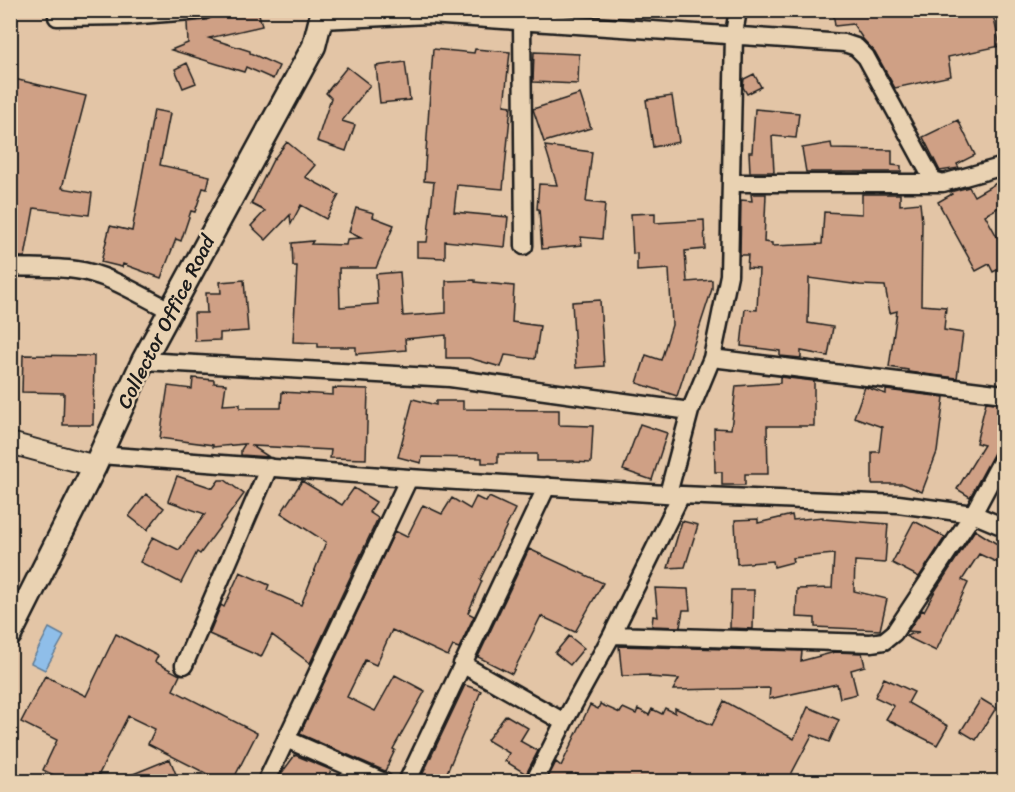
<svg xmlns="http://www.w3.org/2000/svg" width="1015" height="792" font-family="Sriracha,sans-serif">
<rect width="100%" height="100%" fill="#e3c5a6"/>
<filter id="ink" filterUnits="userSpaceOnUse"><feTurbulence type="fractalNoise" baseFrequency=".0167" numOctaves="2"/><feDisplacementMap in="SourceGraphic" scale="12" xChannelSelector="R" yChannelSelector="G"/><feConvolveMatrix kernelMatrix="1 2 1 2 8 2 1 2 1" color-interpolation-filters="sRGB"/></filter>
<g filter="url(#ink)">
<path fill="#8fbee9" stroke="#617d97" stroke-width="1.5" d="M49,628L64,636L45,670L31,663Z"/>
<path fill="#cfa085" stroke="#1c1c1c" stroke-width="1.5" d="M258,10L262,26L209,38L250,51V53L279,66L273,79L246,67L244,72L171,50L188,43L187,22L206,20L211,18L215,13L241,15Z
M833,10H992L1000,46L948,57L951,76L895,88L875,52L863,39L853,24L835,26Z
M433,49L474,53L475,49L510,52L504,105L511,106L503,189L457,185L454,212L508,217L505,247L445,241V258L417,257V242H427L434,182L424,181Z
M534,52L579,54L578,84L533,82Z
M405,62L410,100L380,103L376,66Z
M187,63L196,83L183,88L175,69Z
M347,67L370,85L342,121L355,125L346,151L317,141L331,98L326,93Z
M754,74L761,87L747,94L743,87L744,79Z
M10,78L86,96L62,188L92,193L89,215L34,208L25,257H10Z
M580,94L591,128L544,142L533,109Z
M672,96L679,142L653,147L646,100Z
M755,109L799,113L796,138L772,136L774,172H750L749,152H752Z
M154,110L170,113L160,165L210,176L207,189L203,188L195,212L191,211L181,241L176,239L161,278L123,264L122,267L101,262L110,226L132,231Z
M958,120L975,155L957,164L959,168L940,171L923,137Z
M287,142L315,165L305,177L339,195L326,219L301,205L291,224L290,215L266,240L251,226L265,211L251,204L273,160Z
M831,143L832,149L892,150V165L901,166V172H806L802,148Z
M545,146L592,152L586,202L605,204L602,239L581,237L582,245L542,249L539,209H537L539,184L557,185Z
M1005,178V204L985,215L1005,251V266L993,272L989,264L976,271L938,202L952,194L950,192L969,187L974,196Z
M751,194H766L764,242L772,243V246L822,244L824,212L862,214V194H900V205L920,203L922,222L921,305L946,307L944,330L963,333L957,378L908,372V370L889,367L897,311L890,313L885,286L860,285L809,278L808,323L833,327L828,356L801,351V358L780,356V351L741,346L745,309L757,310L759,269L747,268L748,255H740L741,200L752,201Z
M356,208L374,213L373,217L394,225L376,268H339L340,307L378,304L376,274L400,272L403,316L446,313V281L475,280V282L514,286L512,322L540,326L535,359L505,355L501,367L469,358H446V335L405,339L406,350L356,354V347H318V343L293,342L297,266H293L292,243L313,241L311,244L346,245L347,239L361,238L349,232Z
M655,213V223L704,220L705,249L685,251L687,282L712,280V289L677,396L637,383L646,355L661,360L672,325L669,269L637,271V253L633,254L631,214Z
M244,280L248,331L220,333V340L195,341L194,313H207L206,293H221L220,282Z
M600,300L604,366L576,368L572,302Z
M23,355L94,356L93,425H63L64,393L22,392Z
M780,377L814,381V426H767L768,474H745V485H722V472H715L714,428L731,429L736,386L780,383Z
M193,378L214,380V383L226,384L223,405L240,404V408H281L282,392L333,395V388L368,389L366,459L330,458L331,450L252,446L269,457L241,455V450L245,444L213,447V445L160,438L168,386L192,389Z
M865,387L886,394V390L944,397L937,452L922,492L903,484H872V452H879L882,427L854,417Z
M413,399L436,405V401H463V409L559,410V425L593,426L591,463L574,462V461H537V454H498V463H482V458L422,457L421,463L398,457Z
M986,402L1005,404V446L999,447L995,451L970,497L957,489L984,445L976,443Z
M640,424L667,433L652,480L623,470Z
M177,476L213,488L219,480H225L244,494L200,554L197,552L181,583L140,562L153,537L179,550L205,514L168,501Z
M302,481L342,505L354,488L376,502L369,512L378,518L310,663L272,635L261,657L209,634L221,605L224,607L240,572L269,585L267,590L301,605L326,542L281,513Z
M146,494L164,508L147,530L129,516Z
M476,497L486,502L489,497L515,509L480,580L482,581L468,613L474,616L459,648L453,646L448,656L392,630L376,665L365,660L347,697L375,711L395,675L425,691L393,749L395,750L385,771L300,734L395,531L407,537L423,505L442,514L452,498L470,509Z
M792,515L793,520L823,517V519L888,524L885,563L855,561L854,591L887,599L880,630L815,627V618L796,617L797,589L832,588L834,554L792,558L793,562L774,567L773,561L737,564L735,520L758,519V523Z
M682,521L698,525L685,567L668,568Z
M914,521L945,537L919,577L892,563Z
M975,530L1005,549V566L979,554L962,580L968,583L936,651L905,636L919,632L908,631L922,610L924,611L935,591Z
M529,549L603,583L575,632L541,616L512,674L478,657Z
M655,588L688,589L690,610H683L680,627L652,626L653,616L658,617Z
M731,590H754L753,629L730,628Z
M116,634L158,656L155,662L180,675L173,690L257,733L232,782H223L148,744L155,729L128,716L95,782H58L60,778L43,770L57,740L21,722L45,676L86,696Z
M569,636L584,648L570,665L555,653Z
M619,646L802,651L801,661L835,652L862,653L865,666L851,670L857,694L840,698L837,684L769,699L770,688L673,690L679,679L649,677L650,675L622,676Z
M884,678L914,692L908,703L948,726L937,745L886,719L894,706L875,697Z
M465,685L481,691L443,782H419Z
M981,699L996,708L976,740L961,731Z
M724,701L794,739L808,707L839,720L829,742L812,735L787,782H591L575,774L588,782H546L556,762L561,766L590,705L598,709L600,704L620,713L623,708L636,714L638,709L649,715L652,709L662,714L665,708L675,713V708L712,725Z
M506,715L528,728L520,741L538,751L526,774L505,761L509,753L487,740Z
M295,755L331,770L326,782H292L281,774Z
M170,759L179,782H116V781Z"/>
<g fill="none" stroke-linecap="round" stroke-linejoin="round">
<g stroke="#1c1c1c" stroke-width="21">
<path id="minor" d="M57,17L127,16L205,10
M321,20L429,15L844,43L856,47L866,57L933,180L943,183L1004,166
M522,21L524,246
M732,183H941
M10,267C32,268 55,267 76,270C109,274 141,296 170,310
M712,358L1004,394
M143,361L450,378L690,411
M100,455L409,478L681,495L898,504L973,514L1004,527
M668,494L690,411L712,358L729,275L734,34L738,10
M681,495L612,635L871,643L884,641L894,633L973,514L1004,456
M462,664L564,722
M184,665L269,467
M286,739L384,782
M266,782L409,478
M407,782L547,486
M534,782L564,722L612,635"/>
</g>
<g stroke="#1c1c1c" stroke-width="24">
<path id="tertiary" d="M10,443L95,466"/>
</g>
<g stroke="#1c1c1c" stroke-width="27">
<path id="secondary" d="M10,635L95,466L143,361L314,46L323,10"/>
</g>
<use href="#minor" stroke="#e9d2b2" stroke-width="16"/>
<use href="#tertiary" stroke="#e9d2b2" stroke-width="20"/>
<use href="#secondary" stroke="#e9d2b2" stroke-width="22"/>
</g>
</g>
<g text-anchor="middle" dominant-baseline="central" stroke-width="5" stroke-linejoin="round" paint-order="stroke">
<g font-size="20" fill="#1c1c1c" stroke="#e9d2b2">
<text transform="translate(166 322) rotate(-63)">Collector Office Road</text>
</g>
</g>
<rect width="1015" height="792" fill="none" stroke="#e9d2b2" stroke-width="36"/>
<rect x="18" y="18" width="979" height="756" fill="none" stroke="#1c1c1c" stroke-width="2" filter="url(#ink)"/>
</svg>
